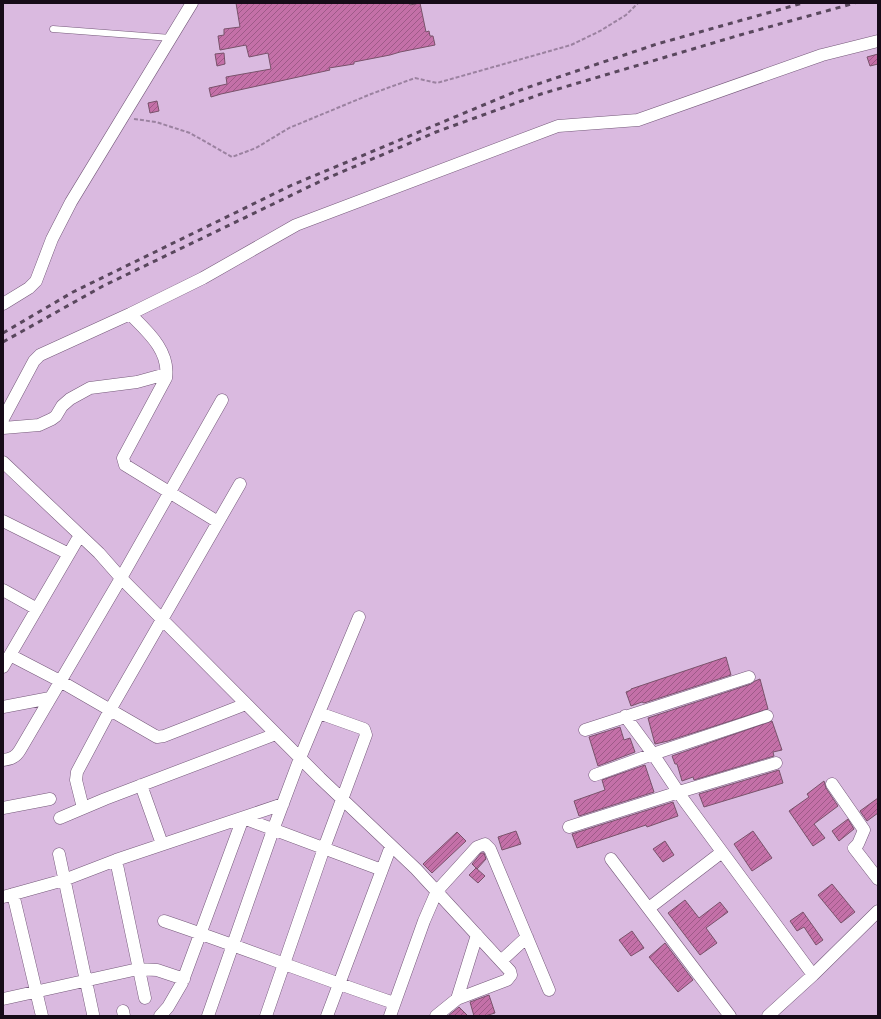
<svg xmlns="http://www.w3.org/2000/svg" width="881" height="1019" font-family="'Alegreya Sans',sans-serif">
<defs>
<pattern id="building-hatch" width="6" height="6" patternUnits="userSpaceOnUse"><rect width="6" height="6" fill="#c470a8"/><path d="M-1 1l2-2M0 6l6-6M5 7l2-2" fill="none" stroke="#9e5a88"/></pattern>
</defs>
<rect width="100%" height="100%" fill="#dabae0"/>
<path fill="url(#building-hatch)" stroke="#79526b" d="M236,3H409L410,5L420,3L426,32L429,31L430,36H433L435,45L400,52L390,55L354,62V64L329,68L330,70L221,94L211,97L209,88L227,84L226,77L271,69L268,53L249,57L246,45L220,50L218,36L224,35V29L240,27Z
M224,53L225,64L217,66L215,54Z
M878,54V64L870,66L867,57Z
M157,101L159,111L150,113L148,103Z
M726,657L731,675L644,703L642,702L631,706L626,692L631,690V689Z
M760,679L768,709L668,741L655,744L648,718L751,684L755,681Z
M772,721L782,750L773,752L774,756L694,780L693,777L682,781L677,764H675L672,756Z
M620,727L624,740L630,738L635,752L598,766L589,737Z
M645,765L654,792L579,816L574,801L605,790L602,780Z
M779,770L783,783L704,807L699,794Z
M824,781L826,788L838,806L814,824L825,838L813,846L789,811L809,797L807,794Z
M878,798V813L867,821L860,811Z
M673,802L678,816L647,827L646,825L577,848L572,834Z
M848,819L854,829L839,841L832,831Z
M516,831L521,844L502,850L498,837Z
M753,831L772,858L752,871L734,844Z
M457,832L466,841L432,873L423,864Z
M665,841L674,855L663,862L653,849Z
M481,853H484L486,859L477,869L472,864Z
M476,868L485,876L478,883L469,875Z
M832,884L855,912L841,923L818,895Z
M685,900L699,918L720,902L728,912L706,928L717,943L700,955L668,913Z
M803,912L823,940L816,945L804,927L797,931L790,921Z
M632,931L644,948L631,956L619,940Z
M665,943L693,980L678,992L649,957Z
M489,995L495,1013L485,1016H474L470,1002Z
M459,1007L468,1016H448Z"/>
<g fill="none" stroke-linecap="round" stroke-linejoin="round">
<g stroke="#75597a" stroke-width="7">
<path id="service" d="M53,29L171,38"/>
</g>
<g stroke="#75597a" stroke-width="13">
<path id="minor" d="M3,304L29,288L36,281L52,239L71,202L192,3
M130,314C148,332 170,351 166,378L123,458L125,465L218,522
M3,419L34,361L40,355L130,314L203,278L296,225L558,126L638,120L822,55L878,41
M3,428L39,425L52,419L56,416L62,406L70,399L90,388L137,382L166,374
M3,462L99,553L121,578L320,778L416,869L510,971L511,975L507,980L457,999L436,1016
M3,521L69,554
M3,590L37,609
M10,655L60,681L157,737L164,736L246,704
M3,667L80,535
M3,707L50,698
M625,716L653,754L683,799L813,975
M585,730L749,677
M3,760C11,759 16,757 20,750L121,578L222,400
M595,775L653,754L767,716
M832,784L864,830L858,844L854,848L878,879
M141,785L162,844
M3,808L50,799
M83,808L76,780L77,772L110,710L240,484
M60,818L105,799L276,734
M569,827L679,792L776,763
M59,854L93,1014
M611,859L730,1016
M116,860L145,998
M13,894L42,1016
M3,897L64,880L116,860L283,804
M649,908L722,852
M164,921C241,947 317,977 394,1003
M501,961L527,937
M3,999L138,969L157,970L184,979
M457,999L477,935
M123,1011L124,1016
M160,1016L168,1007L182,983L243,818L382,870
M208,1016L273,830L300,758L359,617
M266,1016L324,848L366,735L364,729L319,713
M327,1016L391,846
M390,1016L424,921L437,891L477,847L485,844L490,849L549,990
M768,1016L813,975L878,911"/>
</g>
<path stroke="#9b82a0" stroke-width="2" stroke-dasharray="4 2" stroke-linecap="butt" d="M134,119L156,122L190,133L232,157L256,148L289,128L371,94L415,78L437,83L571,45L600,31L626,15L638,3"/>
<use href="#service" stroke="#fff" stroke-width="6"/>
<use href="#minor" stroke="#fff" stroke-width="12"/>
<path stroke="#59475d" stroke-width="3" stroke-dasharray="5 5" stroke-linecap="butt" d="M3,333L73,292L292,185L517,91L657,44L803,3
M3,342L103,286L325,179L436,132L541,94L740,35L855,3"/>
</g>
<rect width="881" height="1019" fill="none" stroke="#160b18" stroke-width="8"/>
</svg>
